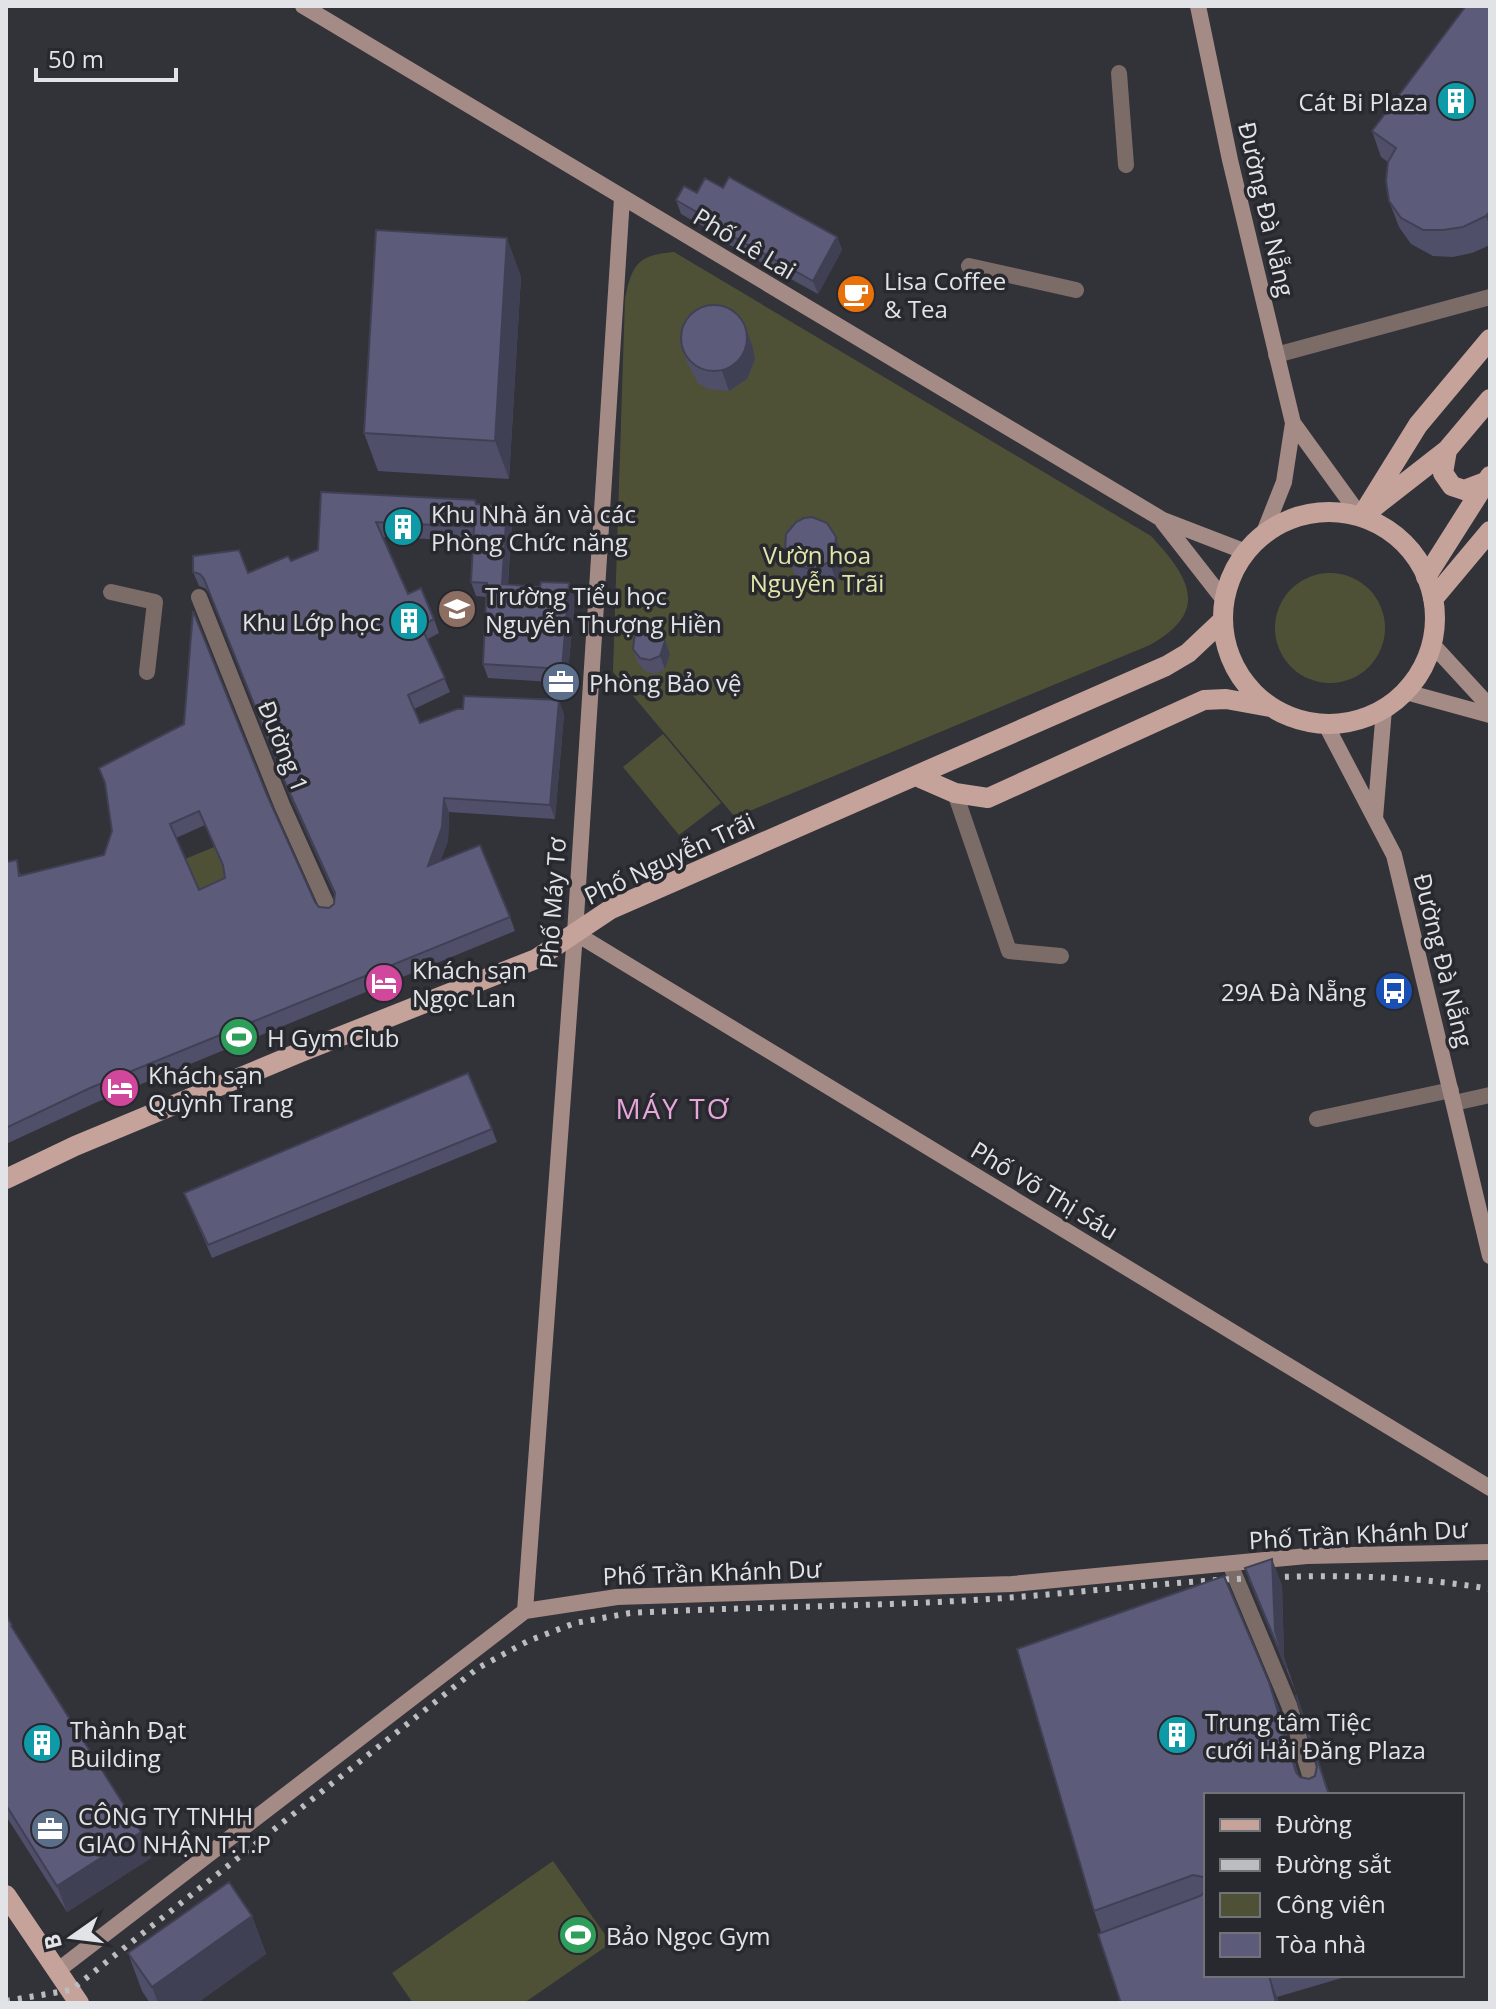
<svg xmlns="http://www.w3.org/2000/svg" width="1496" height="2009" font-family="'Open Sans',sans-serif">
<rect width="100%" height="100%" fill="#323239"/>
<path fill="#4f5136" d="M674,252L1151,536C1189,577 1211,611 1150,645L735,817L613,672L625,299C632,265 637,255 674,252Z
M1275 628a55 55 0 1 1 110 0a55 55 0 1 1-110 0Z
M663,734L721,803L679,835L623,767Z
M214,847L233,891L204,904L185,859Z
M553,1861L611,1943L524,2003H413L392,1973Z"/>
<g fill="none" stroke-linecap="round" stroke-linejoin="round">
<path stroke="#7c6c68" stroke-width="16" d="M1119,73L1126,165
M969,266L1076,290
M1276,355L1490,297
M111,592L155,602L147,672
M199,597L282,805L330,912
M955,793L1009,951L1061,956
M1454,1103L1490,1095
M1317,1119L1451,1090
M1230,1564L1289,1705L1316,1795"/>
<path stroke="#a58b85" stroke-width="16" d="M303,6L1163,520L1246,552
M1198,6L1230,160L1293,423L1361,517
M1163,522L1224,600
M1263,535L1284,482L1293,423
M1432,644L1490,707
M1406,692L1490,715
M1326,725L1394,855L1490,1256
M1375,818L1384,709
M575,933L1490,1488
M525,1611L575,933L622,198
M57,1971L525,1611L617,1597L1012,1584L1307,1556L1490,1552"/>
<path stroke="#c5a39b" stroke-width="20" d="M1447,450L1443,473L1452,486L1464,490L1485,482
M1374,507L1447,450L1490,399
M1223 618a106 106 0 1 1 212 0a106 106 0 1 1-212 0Z
M1361,517L1418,425L1490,339
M1426,577L1490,476
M1433,599L1490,531
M916,776L955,793L988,798L1204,700L1226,699L1270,707
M6,1179L75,1146L301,1052L536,959L611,909L1166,666L1188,653L1223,620
M6,1895L79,2003"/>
<path stroke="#bcbdc1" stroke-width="6" stroke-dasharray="4 8" stroke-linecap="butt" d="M6,2001L71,1990L478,1668L528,1641L575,1623L630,1613C759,1606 889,1607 1018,1597C1175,1584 1333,1562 1490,1589"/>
</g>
<path fill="#4f4f69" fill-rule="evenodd" d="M1490,6V245L1472,253L1453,257L1433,256L1411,244L1399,227L1389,201L1388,162L1381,157L1372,131Z
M723,188L837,237L842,250L818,294L710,234L708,229L681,214L676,200L697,193Z
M521,276L509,479L378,471L364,433Z
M746,328L753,348L755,359L747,379L729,391L708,389L698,383L688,364L680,344Z
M321,492L507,506L512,520L508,585L575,597L567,683L488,678L483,664L486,597L476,596L471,582L473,541L383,537L408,594L434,619L439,633L428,639L450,692L414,709L420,723L564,714L555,819L449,812L448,841L440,861L510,917L515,931L95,1103L6,1144V862L22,875L104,855L112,831L267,795L315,902L319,907L329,908L334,904L335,896L292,801L209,593L205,588L199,586L193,572L248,573L291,561L318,550ZM205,825L223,869L225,878L199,890L176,838Z
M836,537L843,557L841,574L837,582L821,589L803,585L793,571L785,551Z
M633,649L670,654L665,669L655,674L645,671L638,663Z
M492,1129L497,1142L212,1258L184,1193Z
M1245,1568L1282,1585L1284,1658L1297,1695L1255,1595Z
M1224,1576L1269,1682L1279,1709L1299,1776L1309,1779L1315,1776L1317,1766L1296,1695L1330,1795H1206V1975H1352L1277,1997L1279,2003H1121L1098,1934L1101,1932L1094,1911L1017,1649Z
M6,1615L16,1634L151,1858L67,1912L6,1816Z
M252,1916L266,1954L197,2003H150L142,1991L128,1953Z"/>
<path fill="#404055" d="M1490,211V227L1486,216Z
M837,237L842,250L818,294L813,281Z
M507,238L521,276L509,479L495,441Z
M746,328L753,348L755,359L747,379L729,391L722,371Z
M507,506L512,520L507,598L502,584Z
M836,537L843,557L841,574L837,582L829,562Z
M569,583L575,597L567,683L562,669Z
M665,641L670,654L665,669L660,656Z
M559,700L564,714L555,819L550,805Z
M444,798L449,812L448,841L433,880L428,866Z
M1272,1559L1282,1585L1284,1658L1297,1695L1275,1631Z
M1269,1682L1279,1709L1304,1795L1296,1772Z
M1296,1695L1305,1721L1330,1795H1329Z
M141,1832L151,1858L67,1912L57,1886Z
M252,1916L266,1954L197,2003H158L152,1987Z
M1269,1975L1277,1997L1279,2003H1276Z"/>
<path fill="#5c5c7a" stroke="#404055" stroke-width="2" fill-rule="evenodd" d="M1466,6H1490V211L1486,216L1463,227L1443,230H1423L1401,218L1389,201L1386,181L1388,162L1396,148L1372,131Z
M729,177L837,237L813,281L705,221L707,218L676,200L684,186L697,193L705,178L723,188Z
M376,230L507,238L495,441L364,433Z
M681 338a33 33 0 1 1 66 0a33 33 0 1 1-66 0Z
M321,492L475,500L476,504L507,506L502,584L540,587L541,582L569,583L562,669L483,664L487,583L471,582L474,527L376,522L408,594L421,588L434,619L421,626L445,678L408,695L420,723L457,709H463L464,696L559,700L550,805L444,798L442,827L428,866L480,845L510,917L90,1088L6,1128V862L17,860L19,876L104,855L112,831L105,783L99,768L184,724L193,611L267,795L315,902L319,907L329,908L334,904L335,893L287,787L204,579L200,574L193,572V556L239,550L248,573L288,556L291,561L318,550ZM199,811L223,865L225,878L199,890L170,824Z
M812,517L827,523L836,537L834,554L829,562L813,570L796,565L785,551L786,534L796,522L804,518Z
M644,627L660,631L665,641L660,656L650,660L640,658L633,649L635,633Z
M468,1073L492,1129L208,1245L184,1193Z
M1272,1559L1275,1631L1287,1669L1245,1568Z
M1224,1576L1269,1682L1296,1772L1300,1777L1309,1779L1315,1776L1317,1766L1296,1695L1329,1795H1206V1881L1203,1877L1193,1875L1094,1911L1017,1649Z
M6,1615L12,1625L11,1626L141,1832L57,1886L6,1805Z
M229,1882L252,1916L152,1987L128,1953Z
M1206,1888V1975H1269L1276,2003H1121L1098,1934L1200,1896L1205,1892Z"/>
<defs>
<g id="building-disc" transform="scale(2)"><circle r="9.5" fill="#0f9aa8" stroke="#28282f"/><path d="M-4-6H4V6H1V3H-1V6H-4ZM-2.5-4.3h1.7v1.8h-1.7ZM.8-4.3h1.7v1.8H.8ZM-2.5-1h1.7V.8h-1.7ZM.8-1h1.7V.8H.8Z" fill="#fff"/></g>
<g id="cafe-disc" transform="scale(2)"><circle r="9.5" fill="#e8710a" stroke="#28282f"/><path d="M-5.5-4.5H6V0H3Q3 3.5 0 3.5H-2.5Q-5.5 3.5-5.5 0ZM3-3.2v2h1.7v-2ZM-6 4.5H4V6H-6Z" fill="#fff"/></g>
<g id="school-disc" transform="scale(2)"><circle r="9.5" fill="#8d6e63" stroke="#28282f"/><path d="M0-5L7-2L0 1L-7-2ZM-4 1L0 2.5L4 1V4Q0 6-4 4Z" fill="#fff"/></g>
<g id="office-disc" transform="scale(2)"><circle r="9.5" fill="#5c6f8a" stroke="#28282f"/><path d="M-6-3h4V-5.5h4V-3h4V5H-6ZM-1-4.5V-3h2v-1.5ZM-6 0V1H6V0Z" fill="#fff"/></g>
<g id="hotel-disc" transform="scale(2)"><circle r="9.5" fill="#d1479c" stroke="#28282f"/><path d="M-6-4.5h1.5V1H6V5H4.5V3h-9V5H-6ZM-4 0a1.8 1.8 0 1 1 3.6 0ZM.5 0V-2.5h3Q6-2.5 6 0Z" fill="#fff"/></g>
<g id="bus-disc" transform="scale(2)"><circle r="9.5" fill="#1a4fb4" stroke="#28282f"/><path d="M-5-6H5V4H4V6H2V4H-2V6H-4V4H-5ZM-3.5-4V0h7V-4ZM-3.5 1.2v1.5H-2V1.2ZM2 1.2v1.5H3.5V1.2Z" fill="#fff"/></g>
<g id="stadium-disc" transform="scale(2)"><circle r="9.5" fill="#2e9e5b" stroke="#28282f"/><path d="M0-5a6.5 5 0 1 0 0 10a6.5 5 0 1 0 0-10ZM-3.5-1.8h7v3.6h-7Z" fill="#fff"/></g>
</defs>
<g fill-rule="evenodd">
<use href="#building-disc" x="1456" y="101"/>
<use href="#cafe-disc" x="856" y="294"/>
<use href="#building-disc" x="403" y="527"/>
<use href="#school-disc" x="457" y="609"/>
<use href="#building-disc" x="409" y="621"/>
<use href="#office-disc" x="561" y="682"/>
<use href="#hotel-disc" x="384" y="983"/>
<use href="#bus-disc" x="1394" y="991"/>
<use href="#stadium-disc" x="239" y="1037"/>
<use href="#hotel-disc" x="120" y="1088"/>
<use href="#building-disc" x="1177" y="1735"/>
<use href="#building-disc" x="42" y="1743"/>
<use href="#office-disc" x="50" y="1829"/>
<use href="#stadium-disc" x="578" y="1935"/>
</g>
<g text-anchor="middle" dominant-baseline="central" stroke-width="7" stroke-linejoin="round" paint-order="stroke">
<g font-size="24" fill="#e2e3e7" stroke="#28282f" text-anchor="start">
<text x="1428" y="101" text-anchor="end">Cát Bi Plaza</text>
<text x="884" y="280">Lisa Coffee<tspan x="884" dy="28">&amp; Tea</tspan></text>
<text x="431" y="513">Khu Nhà ăn và các<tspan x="431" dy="28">Phòng Chức năng</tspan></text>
<text x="485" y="595">Trường Tiểu học<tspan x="485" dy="28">Nguyễn Thượng Hiền</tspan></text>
<text x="381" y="621" text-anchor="end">Khu Lớp học</text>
<text x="589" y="682">Phòng Bảo vệ</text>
<text x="412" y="969">Khách sạn<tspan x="412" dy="28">Ngọc Lan</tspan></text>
<text x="1366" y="991" text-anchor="end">29A Đà Nẵng</text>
<text x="267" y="1037">H Gym Club</text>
<text x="148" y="1074">Khách sạn<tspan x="148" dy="28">Quỳnh Trang</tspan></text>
<text x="1205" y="1721">Trung tâm Tiệc<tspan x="1205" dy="28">cưới Hải Đăng Plaza</tspan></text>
<text x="70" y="1729">Thành Đạt<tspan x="70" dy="28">Building</tspan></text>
<text x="78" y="1815">CÔNG TY TNHH<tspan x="78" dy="28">GIAO NHẬN T.T.P</tspan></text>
<text x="606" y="1935">Bảo Ngọc Gym</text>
</g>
<g font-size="24" fill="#e2e3e7" stroke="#28282f">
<text transform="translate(1267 209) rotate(77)">Đường Đà Nẵng</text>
<text transform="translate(745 243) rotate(31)">Phố Lê Lai</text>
<text transform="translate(284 746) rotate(68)">Đường 1</text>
<text transform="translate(669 858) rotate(-25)">Phố Nguyễn Trãi</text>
<text transform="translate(552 903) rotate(-86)">Phố Máy Tơ</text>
<text transform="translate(1444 960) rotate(76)">Đường Đà Nẵng</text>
<text transform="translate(1045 1190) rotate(31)">Phố Võ Thị Sáu</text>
<text transform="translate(1358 1534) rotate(-3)">Phố Trần Khánh Dư</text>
<text transform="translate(712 1572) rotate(-2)">Phố Trần Khánh Dư</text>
</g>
<g font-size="24" fill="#e2e6a9" stroke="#28282f">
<text x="817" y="554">Vườn hoa<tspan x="817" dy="28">Nguyễn Trãi</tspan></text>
</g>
<g font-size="28" letter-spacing="2" fill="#e7a6d9" stroke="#28282f">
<text x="673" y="1108">MÁY TƠ</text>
</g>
</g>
<rect width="1496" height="2009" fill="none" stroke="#e2e3e7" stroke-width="16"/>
<rect x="1204" y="1793" width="260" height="184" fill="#28282f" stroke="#727379" stroke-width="2"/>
<rect x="1220" y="1819" width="40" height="12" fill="#c5a39b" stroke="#727379" stroke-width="2"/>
<text x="1276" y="1833" font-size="24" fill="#e2e3e7">Đường</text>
<rect x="1220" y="1859" width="40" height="12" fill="#bcbdc1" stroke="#727379" stroke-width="2"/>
<text x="1276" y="1873" font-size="24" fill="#e2e3e7">Đường sắt</text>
<rect x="1220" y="1893" width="40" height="24" fill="#4f5136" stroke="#727379" stroke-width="2"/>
<text x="1276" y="1913" font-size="24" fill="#e2e3e7">Công viên</text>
<rect x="1220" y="1933" width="40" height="24" fill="#5c5c7a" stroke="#727379" stroke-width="2"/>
<text x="1276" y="1953" font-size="24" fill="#e2e3e7">Tòa nhà</text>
<g transform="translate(72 1937) rotate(256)" stroke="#28282f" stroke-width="6" paint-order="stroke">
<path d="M0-6L14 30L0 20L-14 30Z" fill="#e2e3e7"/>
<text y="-12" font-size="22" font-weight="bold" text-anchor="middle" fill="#e2e3e7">B</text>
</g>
<path d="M36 68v12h140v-12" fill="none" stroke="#e2e3e7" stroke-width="4"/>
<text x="48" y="68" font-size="24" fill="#e2e3e7" stroke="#28282f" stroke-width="6" paint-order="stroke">50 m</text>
</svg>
